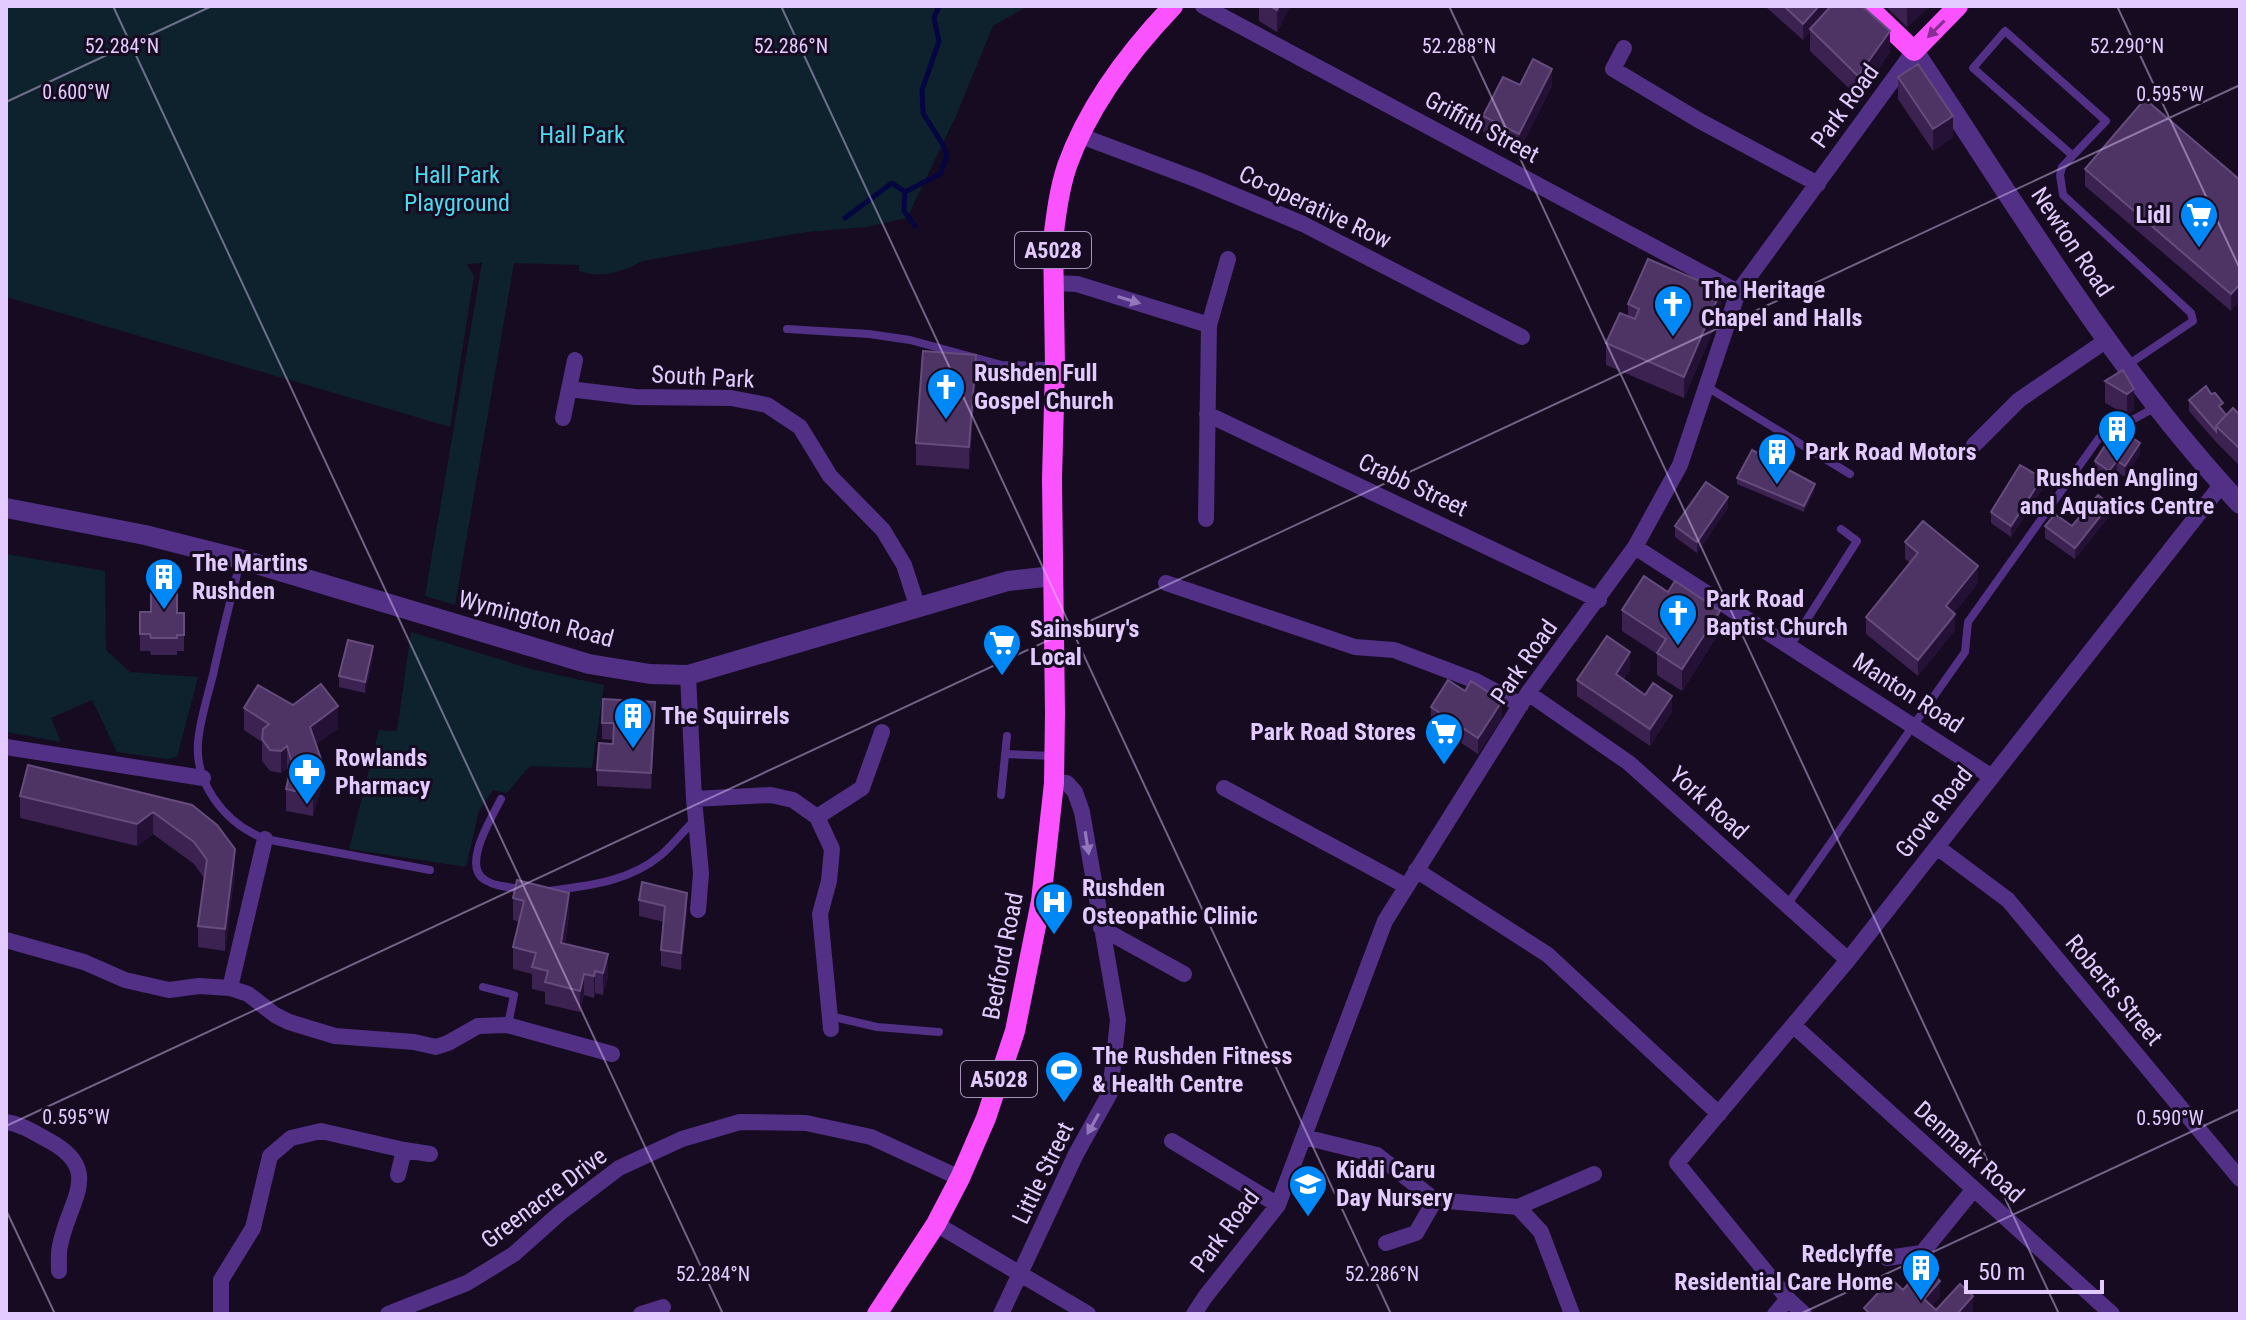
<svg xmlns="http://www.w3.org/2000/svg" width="2246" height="1320" font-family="'Roboto Condensed',sans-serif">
<rect width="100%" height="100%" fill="#160b21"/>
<path fill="#0d222c" d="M6,6H1028L993,26L956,116L907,218L867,227L806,232L643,261C621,272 602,279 579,271V265L514,263L455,605L425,596L482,263L467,264L474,276L450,427L6,297Z
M6,554L105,571L106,650L130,672L198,677L177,757L167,759L117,752L92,700L51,718L61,742L6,732Z
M411,632L531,669L604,685L592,768L530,766L507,793L493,790L479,811L466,867L349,849L379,730L397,731Z"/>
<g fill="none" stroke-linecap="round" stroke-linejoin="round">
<path stroke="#040541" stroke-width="5" d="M905,192L904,211L915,226
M845,218L892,183L905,192L940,174L947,156L943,145L923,113L922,90L939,41L934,18L939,6"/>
<path stroke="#513086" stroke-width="8" d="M2072,155L1973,68L2005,31L2106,121L2062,167L2060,175L2063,195L2191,313L2193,321L2126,366
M787,329L869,334L910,340L1002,365L1054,366
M1707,387L1850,474
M240,562C231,599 221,637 213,675C208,694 202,714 199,734C191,781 224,823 265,839L430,870
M1790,646L1857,541L1841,529
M1005,754L1053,756
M1001,795L1007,736
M501,799C492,817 461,866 485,880C496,887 510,887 523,889
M548,891C587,886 629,882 661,855C673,845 684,830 696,819
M1787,905L1965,652L1968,622L2099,438L2156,407
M483,987L514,995L508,1025
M830,1016L877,1027L939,1032"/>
<path stroke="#513086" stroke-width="16" d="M1203,6L1738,292
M1624,48L1613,69L1700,121L1818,184
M1081,136L1198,180L1303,224L1522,337
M1054,283L1077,284L1209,325
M569,389L635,397L731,398L767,405L800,427L830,476L883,530L904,565L918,608
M1207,414L1599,600
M563,418L575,360
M1974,445L2019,400L2107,340
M1206,519L1209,325L1228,259
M1635,547L1992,777
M1166,583L1355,647L1394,650L1476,681L1521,705
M688,675L694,799L701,873L698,910
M1528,693L1629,763L1848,960
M6,747L203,778
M1224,788L1406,886
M694,799L771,795L793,800L817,817L832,849L829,881L820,914L831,1029
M817,817L862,788L882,732
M1937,847L2008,900L2240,1179
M1416,870L1548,955L1719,1114
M1101,928L1184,974
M6,940L84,962L125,980L169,990L199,986L230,988L248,994L275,1015L289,1022L335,1036L414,1042L436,1047L448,1043L478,1026L507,1025L612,1054
M230,988L265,839
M1793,1025L2112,1314
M6,1122C21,1124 33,1132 46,1139C106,1170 68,1200 60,1246C58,1254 59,1263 59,1271
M1304,1137L1377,1155L1435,1200L1518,1207L1541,1232L1572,1314
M1172,1141L1278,1205
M398,1175L404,1150
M1518,1207L1594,1174
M936,1224L1088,1314
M1386,1243L1416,1233L1435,1200
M1887,1258L1922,1253L1974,1189
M221,1314V1280L253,1228L270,1156L291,1138L321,1131L404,1150L430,1154
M388,1314L467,1283L514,1254L560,1213L619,1168L682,1139L740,1122L806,1123L871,1137L960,1178
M641,1314L663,1307
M1001,1314L1076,1154L1110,1093L1118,1020L1082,812L1075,792L1067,783H1054
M1194,1314L1205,1297L1278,1205L1385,921L1528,693L1635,547L1680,465L1738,292L1914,51
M1775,1314L1788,1299
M1804,1314L1788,1299L1677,1163L1848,960L2222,484"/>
<path stroke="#513086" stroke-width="20" d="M1914,51C2017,206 2113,368 2240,504
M6,508L145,535L240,559L589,664L650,674L688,675L1008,581L1053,576"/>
<path stroke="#fa52ff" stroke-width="20" d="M1867,6L1914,51L1958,6
M877,1314L936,1224L960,1178L986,1118L1015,1031L1041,901L1054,783L1055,713L1052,479L1055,366L1053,240C1056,216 1059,190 1067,166C1088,107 1130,51 1173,6"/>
</g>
<path fill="#3c2251" d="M1259,6H1290L1277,32L1259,21Z
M1767,6H1862L1890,52L1858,97L1810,51V32L1803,40L1767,8Z
M1885,6H1930L1907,27Z
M1898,77L1953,137L1933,151L1898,99Z
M1520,85L1552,86L1519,151L1483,132V116Z
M2085,169L2240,180L2231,311L2085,186Z
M1628,304L1721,312L1684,398L1606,365V343L1628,317Z
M2123,370L2134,410L2127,415L2105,403V381Z
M976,376L969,469L916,465V443Z
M2189,400L2223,410L2226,415H2240V466L2216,442L2189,411Z
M2140,454L2125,477L2117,472L2109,482L2095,472V461Z
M1737,478L1815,489L1804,512L1737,484Z
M2042,489L2011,537L1991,523V512Z
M1728,508L1697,553L1675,537V526Z
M2110,515L2075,559L2045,538V526H2072Z
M1905,542L1978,583L1954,613L1955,630L1918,676L1866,634V617L1910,563L1905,559Z
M1622,610L1720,632L1682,691L1657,675V654L1622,631Z
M140,612L184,613V651H177V655H151L150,651H140Z
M373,657L365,693L339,687V676Z
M1630,669L1623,680L1672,712L1650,746L1577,696V680Z
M293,705L338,728L316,744L322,784L313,816L286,811V789L289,775L287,768L281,773L270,771L262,761V742L244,730V708Z
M1431,707L1502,718L1478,754L1431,723Z
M655,718L651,789L597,786V770L613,744L614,740L602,739V723Z
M20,796L192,805L235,871L225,951L198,947V926L204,878L194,864L153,834L137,846L20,818Z
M513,898L569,915L565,944L608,976L603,995L595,993L594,998L584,995L580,1012L545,1004V992L532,989V974L513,969V947L519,922L513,920Z
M639,900L687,910L681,970L661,966V950L664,922L639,916Z"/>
<path fill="#251136" d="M1279,6H1290L1277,32V10Z
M1819,6H1833L1810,29V32L1803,40V24Z
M1907,6H1930L1907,27Z
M1890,31V52L1858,97V76Z
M1552,69V86L1519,151V134Z
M1953,116V137L1933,151V129Z
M2240,284V300L2231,311V294Z
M1721,290V312L1684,398V377Z
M976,355V376L969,469V447Z
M2134,389V410L2127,415V394Z
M2140,443V454L2125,477V466Z
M2117,461V472L2109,482V471Z
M2042,478V489L2011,537V526Z
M1815,484V489L1804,512V506Z
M1728,497V508L1697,553V542Z
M2110,504V515L2075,559V548Z
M1978,566V583L1946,623V606Z
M1720,611V632L1682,691V669Z
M1955,614V630L1918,676V660Z
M373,646V657L365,693V682Z
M1630,652V669L1616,691V674Z
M1672,696V712L1650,746V729Z
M1502,701V718L1478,754V738Z
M655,702V718L651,789V773Z
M338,706V728L310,749V727Z
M287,746V768L281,773V751Z
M322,762V784L313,816V795Z
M153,812V834L137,846V824Z
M235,849V871L225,951V929Z
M569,893V915L561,965V943Z
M687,893V910L681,970V953Z
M608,954V976L603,995V973Z
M595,971V993L594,998V976Z
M584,974V995L580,1012V991Z
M1940,1281V1297L1925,1314L1924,1299Z
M1973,1296V1313L1972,1314H1957Z"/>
<path fill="#4e3464" stroke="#654c7c" stroke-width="2" d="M1270,6H1279L1277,10Z
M1784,6H1819L1803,24Z
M1831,6H1862L1890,31L1858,76L1810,29Z
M1533,59L1552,69L1519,134L1483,116L1503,77L1520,85Z
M1918,64L1953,116L1933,129L1898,77Z
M2145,99L2240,180V284L2231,294L2085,169Z
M1648,259L1721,290L1684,377L1606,343L1620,313L1635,319L1639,309L1628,304Z
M923,351L976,355L969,447L916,443Z
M2123,370L2134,389L2127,394L2105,381Z
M2206,386L2211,394L2215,393L2223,403L2219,406L2226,415L2216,426V431L2189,400Z
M2233,408L2240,415V449L2216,426Z
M2117,427L2140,443L2125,466L2117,461L2109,471L2095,461Z
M1752,450L1815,484L1804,506L1737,478Z
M2020,465L2042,478L2011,526L1991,512Z
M1706,482L1728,497L1697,542L1675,526Z
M2098,495L2110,504L2075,548L2045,526L2055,514L2072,526Z
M1923,521L1978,566L1946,606L1955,614L1918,660L1866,617L1918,553L1905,542Z
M151,576H177V613H184V635H177V638H151L150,634H140V612H151Z
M1644,576L1668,592L1675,581L1720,611L1682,669L1657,653L1666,639L1622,610Z
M1607,636L1630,652L1616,674L1645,695L1653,683L1672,696L1650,729L1577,680Z
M348,640L373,646L365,682L339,676Z
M1448,680L1465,691L1471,681L1502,701L1478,738L1431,707Z
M321,684L338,706L310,727L322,762L313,795L286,789L292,763L287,746L281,751L270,750L262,739L263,729L269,724L244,708L258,685L293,705Z
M603,699L655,702L651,773L597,770L599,743L613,744L614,723H602Z
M28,765L192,805L217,825L235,849L225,929L198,926L207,860L194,842L153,812L137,824L20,796Z
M517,880L569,893L561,943L608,954L603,973L595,971L594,976L584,974L580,991L545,982L548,971L532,967L536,953L513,947L524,901L513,898Z
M642,882L687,893L681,953L661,950L665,906L639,900Z
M1924,1266L1940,1281L1924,1299L1936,1310L1960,1284L1973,1296L1957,1314H1870L1864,1308L1891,1279L1903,1290Z"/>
<defs><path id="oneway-solid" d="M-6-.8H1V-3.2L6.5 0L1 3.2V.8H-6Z" transform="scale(2)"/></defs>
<use fill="#882e90" href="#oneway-solid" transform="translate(1936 29) rotate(135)"/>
<g fill="#9376bc">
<use href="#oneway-solid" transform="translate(1129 300) rotate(17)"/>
<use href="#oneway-solid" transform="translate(1087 843) rotate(81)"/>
<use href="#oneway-solid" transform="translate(1093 1124) rotate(119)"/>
</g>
<path fill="none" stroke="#e3cbff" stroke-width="2" stroke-opacity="0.45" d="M113,6L723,1314M781,6L1391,1314M1449,6L2059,1314M2117,6L2240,269M6,102L212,6M6,1126L2240,85M6,1210L55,1314M1800,1314L2240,1109"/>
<defs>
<g id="supermarket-pin" transform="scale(2)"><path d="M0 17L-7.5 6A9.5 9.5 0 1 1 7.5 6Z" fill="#0089f6" stroke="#160b21"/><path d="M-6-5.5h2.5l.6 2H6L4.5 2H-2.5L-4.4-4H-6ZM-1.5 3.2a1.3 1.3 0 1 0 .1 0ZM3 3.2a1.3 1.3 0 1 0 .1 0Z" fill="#fff"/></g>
<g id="church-pin" transform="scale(2)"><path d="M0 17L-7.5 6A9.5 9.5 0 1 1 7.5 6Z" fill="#0089f6" stroke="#160b21"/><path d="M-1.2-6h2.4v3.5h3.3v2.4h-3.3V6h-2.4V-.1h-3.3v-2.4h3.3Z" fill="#fff"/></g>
<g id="building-pin" transform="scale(2)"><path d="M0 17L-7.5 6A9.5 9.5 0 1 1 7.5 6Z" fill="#0089f6" stroke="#160b21"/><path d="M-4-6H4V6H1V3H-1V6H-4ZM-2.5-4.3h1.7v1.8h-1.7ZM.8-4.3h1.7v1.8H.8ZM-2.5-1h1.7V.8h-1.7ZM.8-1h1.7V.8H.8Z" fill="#fff"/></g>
<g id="pharmacy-pin" transform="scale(2)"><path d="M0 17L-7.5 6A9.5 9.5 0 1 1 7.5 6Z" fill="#0089f6" stroke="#160b21"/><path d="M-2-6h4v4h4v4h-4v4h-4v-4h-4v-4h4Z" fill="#fff"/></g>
<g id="hospital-pin" transform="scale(2)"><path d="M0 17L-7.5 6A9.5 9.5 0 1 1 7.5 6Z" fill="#0089f6" stroke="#160b21"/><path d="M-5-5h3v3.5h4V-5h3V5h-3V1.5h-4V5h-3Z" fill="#fff"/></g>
<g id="stadium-pin" transform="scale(2)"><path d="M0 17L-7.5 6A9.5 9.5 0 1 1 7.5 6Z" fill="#0089f6" stroke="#160b21"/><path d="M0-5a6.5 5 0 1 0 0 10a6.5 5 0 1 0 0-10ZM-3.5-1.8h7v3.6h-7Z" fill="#fff"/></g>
<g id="school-pin" transform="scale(2)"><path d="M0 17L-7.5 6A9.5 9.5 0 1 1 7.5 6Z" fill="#0089f6" stroke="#160b21"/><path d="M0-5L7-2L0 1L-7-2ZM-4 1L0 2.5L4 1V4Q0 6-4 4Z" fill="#fff"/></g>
</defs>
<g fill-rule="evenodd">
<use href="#supermarket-pin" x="2199" y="215"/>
<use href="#church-pin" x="1673" y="304"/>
<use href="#church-pin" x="946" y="387"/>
<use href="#building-pin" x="2117" y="429"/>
<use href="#building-pin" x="1777" y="452"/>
<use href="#building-pin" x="164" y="577"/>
<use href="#church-pin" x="1678" y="613"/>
<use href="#supermarket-pin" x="1002" y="643"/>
<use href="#building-pin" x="633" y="716"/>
<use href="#supermarket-pin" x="1444" y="732"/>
<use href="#pharmacy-pin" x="307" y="772"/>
<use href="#hospital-pin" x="1054" y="902"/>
<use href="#stadium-pin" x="1064" y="1070"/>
<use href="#school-pin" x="1308" y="1184"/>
<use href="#building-pin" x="1921" y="1268"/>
</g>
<g text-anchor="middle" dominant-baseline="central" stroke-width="6" stroke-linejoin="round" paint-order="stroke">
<g fill="#160b21" stroke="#a691bc" stroke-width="2">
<rect x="1015" y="232" width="76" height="36" rx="6"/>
<rect x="961" y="1061" width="76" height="36" rx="6"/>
</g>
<g font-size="22" font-weight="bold" fill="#e3cbff">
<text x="1053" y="250">A5028</text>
<text x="999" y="1079">A5028</text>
</g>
<g font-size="24" fill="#e3cbff" stroke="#160b21">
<text transform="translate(1845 106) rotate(-54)">Park Road</text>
<text transform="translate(1482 127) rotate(28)">Griffith Street</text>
<text transform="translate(1315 207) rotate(25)">Co-operative Row</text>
<text transform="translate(2072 242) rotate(56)">Newton Road</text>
<text transform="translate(703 377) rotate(3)">South Park</text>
<text transform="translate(1413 485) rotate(25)">Crabb Street</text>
<text transform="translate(536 619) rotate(15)">Wymington Road</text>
<text transform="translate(1524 662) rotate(-55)">Park Road</text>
<text transform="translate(1908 693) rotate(33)">Manton Road</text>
<text transform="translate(1709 803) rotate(42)">York Road</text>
<text transform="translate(1934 812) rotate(-52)">Grove Road</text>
<text transform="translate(1003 956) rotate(-79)">Bedford Road</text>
<text transform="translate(2114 990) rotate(50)">Roberts Street</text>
<text transform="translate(1969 1152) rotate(42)">Denmark Road</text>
<text transform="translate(1043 1173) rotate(-64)">Little Street</text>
<text transform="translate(544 1198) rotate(-37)">Greenacre Drive</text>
<text transform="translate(1225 1231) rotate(-53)">Park Road</text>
</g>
<g font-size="24" fill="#4adcec" stroke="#160b21">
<text x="582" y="135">Hall Park</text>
<text x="457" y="175">Hall Park<tspan x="457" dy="28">Playground</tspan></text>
</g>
<g font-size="24" font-weight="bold" fill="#e3cbff" stroke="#160b21" text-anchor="start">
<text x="2171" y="215" text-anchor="end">Lidl</text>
<text x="1701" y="290">The Heritage<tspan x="1701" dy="28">Chapel and Halls</tspan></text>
<text x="974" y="373">Rushden Full<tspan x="974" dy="28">Gospel Church</tspan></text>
<text x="1805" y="452">Park Road Motors</text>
<text x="2117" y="478" text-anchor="middle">Rushden Angling<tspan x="2117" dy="28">and Aquatics Centre</tspan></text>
<text x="192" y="563">The Martins<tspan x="192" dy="28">Rushden</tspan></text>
<text x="1706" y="599">Park Road<tspan x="1706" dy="28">Baptist Church</tspan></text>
<text x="1030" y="629">Sainsbury's<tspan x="1030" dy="28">Local</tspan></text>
<text x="661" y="716">The Squirrels</text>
<text x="1416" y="732" text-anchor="end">Park Road Stores</text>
<text x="335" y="758">Rowlands<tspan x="335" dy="28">Pharmacy</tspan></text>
<text x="1082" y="888">Rushden<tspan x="1082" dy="28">Osteopathic Clinic</tspan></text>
<text x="1092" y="1056">The Rushden Fitness<tspan x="1092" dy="28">&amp; Health Centre</tspan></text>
<text x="1336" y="1170">Kiddi Caru<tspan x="1336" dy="28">Day Nursery</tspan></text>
<text x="1893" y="1254" text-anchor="end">Redclyffe<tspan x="1893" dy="28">Residential Care Home</tspan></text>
</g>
</g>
<g font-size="20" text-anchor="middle" fill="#e3cbff" stroke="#160b21" stroke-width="6" stroke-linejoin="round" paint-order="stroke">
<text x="122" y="53">52.284°N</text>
<text x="791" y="53">52.286°N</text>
<text x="1459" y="53">52.288°N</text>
<text x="2127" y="53">52.290°N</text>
<text x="76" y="99">0.600°W</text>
<text x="2170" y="101">0.595°W</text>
<text x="76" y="1124">0.595°W</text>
<text x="2170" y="1125">0.590°W</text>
<text x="713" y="1281">52.284°N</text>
<text x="1382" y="1281">52.286°N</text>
</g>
<rect width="2246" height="1320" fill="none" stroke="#e3cbff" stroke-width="16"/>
<path d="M1966 1280v12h136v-12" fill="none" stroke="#e3cbff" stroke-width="4"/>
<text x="1978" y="1280" font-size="24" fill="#e3cbff" stroke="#160b21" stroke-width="6" paint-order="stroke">50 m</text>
</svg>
